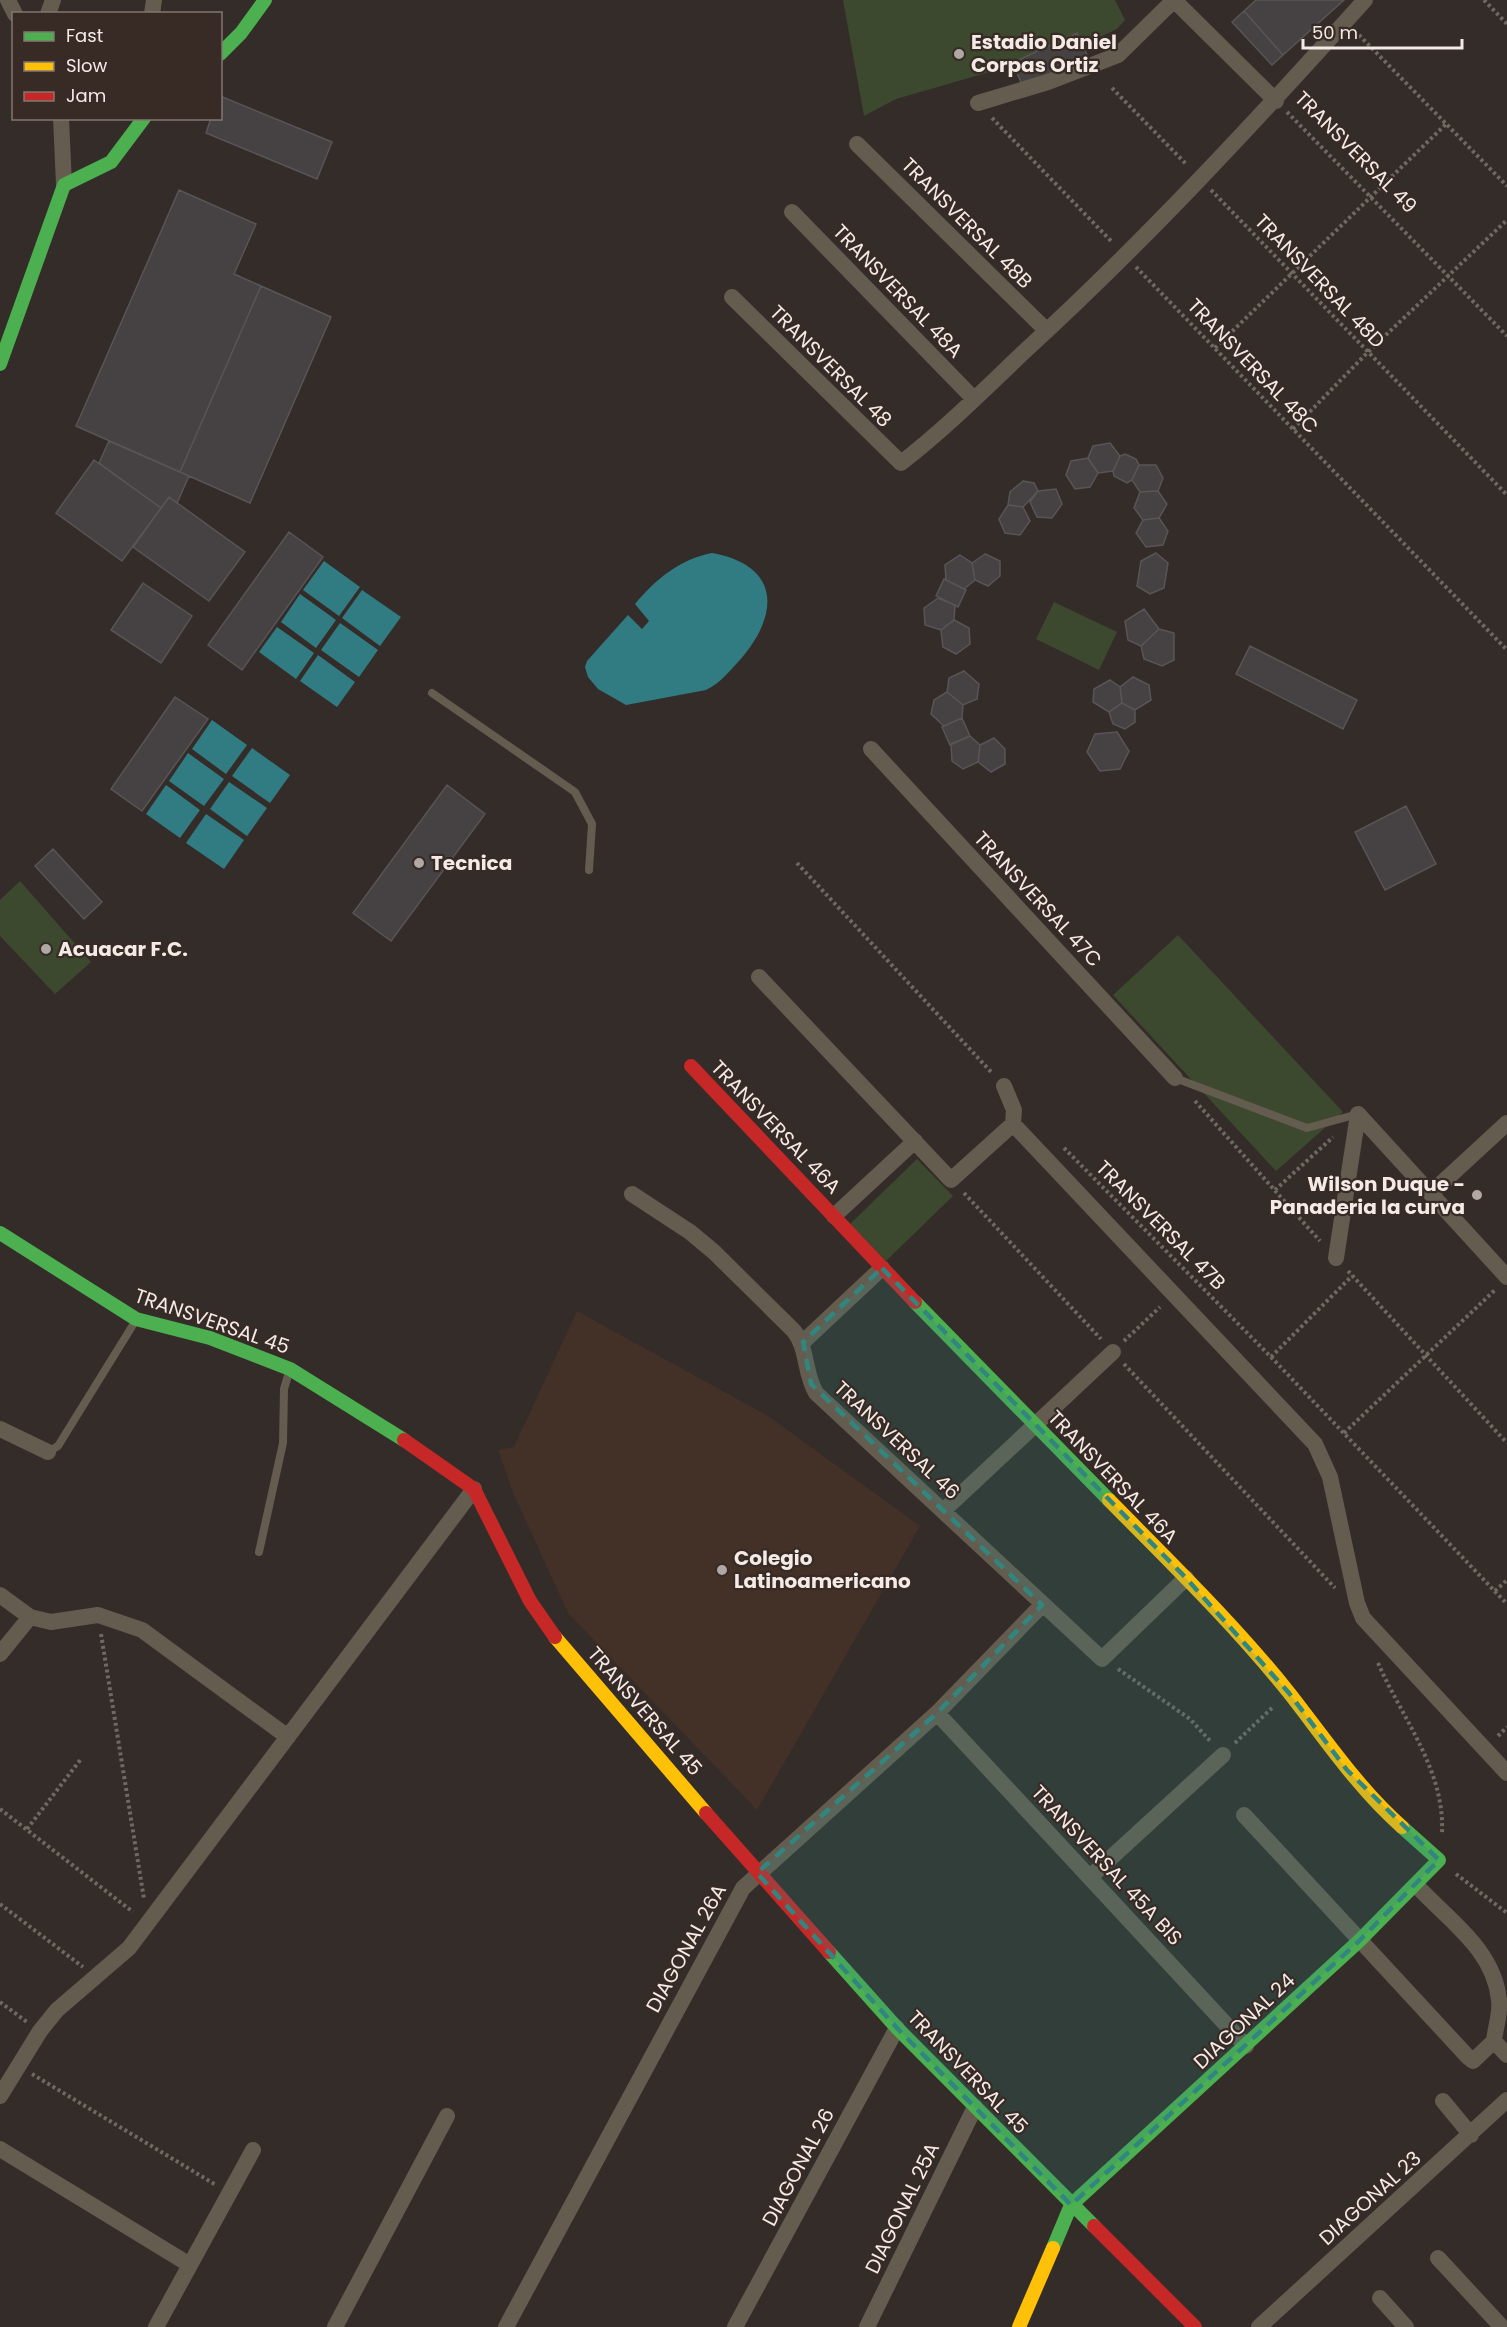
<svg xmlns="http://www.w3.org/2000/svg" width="1507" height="2327" font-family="Poppins,sans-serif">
<rect width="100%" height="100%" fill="#332c29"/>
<path fill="#433128" d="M577,1311L768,1416L920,1526L757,1810L568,1613L514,1495L498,1450L514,1447Z"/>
<path fill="#3d492e" d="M843,0H1115L1125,20L1117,29L1083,45L1077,33L1013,62L1014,65L896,99L864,116Z
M1054,602L1117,632L1099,670L1036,639Z
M20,881L91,962L55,994L0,936V900Z
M1178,935L1343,1112L1276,1171L1113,995Z
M917,1159L953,1196L886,1261L850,1224Z"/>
<path fill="#317c83" d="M712,553C783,566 779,617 738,662C728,673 720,683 706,690L626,705L598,689L588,677L585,667L587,661L628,615L642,629L649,621L635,604C656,579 680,559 712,553Z
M324,561L360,587L339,616L303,590Z
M362,590L401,617L380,646L342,618Z
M300,594L336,620L316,648L281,622Z
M340,623L378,650L359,677L321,650Z
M277,627L314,653L296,679L259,652Z
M318,655L355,682L337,707L300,681Z
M212,720L247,745L226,774L192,749Z
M252,748L290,775L270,803L232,776Z
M188,753L224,779L204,806L169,781Z
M229,782L267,808L247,836L210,809Z
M166,785L200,810L180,838L146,814Z
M206,814L244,840L224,869L186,843Z"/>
<path fill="#464142" stroke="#595556" stroke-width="1.5" d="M1256,0H1344L1283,55L1244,11Z
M1244,11L1283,55L1272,65L1232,22Z
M1077,33L1088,57L1023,86L1012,63Z
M220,96L332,142L317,179L206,133L211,118H220Z
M179,190L256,224L234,274L261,286L180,472L76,426Z
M261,286L331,317L250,503L180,472Z
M109,441L189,476L177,503L169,497L161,508L99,463Z
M1110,443L1120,456L1113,471L1098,473L1088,458L1093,446Z
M1125,454L1136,459L1139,465L1132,480L1127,483L1114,476L1113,471L1120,456Z
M1088,458L1098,473L1090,487L1075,489L1066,475L1071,461Z
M94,460L161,508L122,561L56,513Z
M1139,465H1156L1163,478L1158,491L1140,492L1132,480Z
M1023,481L1034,483L1038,491L1023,507L1008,505L1010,492Z
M1056,489L1062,504L1052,518L1037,517L1030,502L1038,491Z
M1158,491L1167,504L1159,518L1143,520L1134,508L1140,492Z
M169,497L245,552L209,601L133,547Z
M1008,505L1023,507L1030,521L1020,535L1005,533L999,519Z
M1159,518L1168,531L1163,545L1146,547L1136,533L1143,520Z
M289,532L323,557L242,670L208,645Z
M1156,553L1168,563L1164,588L1150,594L1137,586L1141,561Z
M985,554L1000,561V576L988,586L975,580L972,563Z
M960,555L972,563L975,580L964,589L946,580L945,565Z
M944,579L966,590L958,607L936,596Z
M143,583L192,616L161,663L111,630Z
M938,598L955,605L954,620L941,630L925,625L924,608Z
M1144,609L1159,629L1141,646L1128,640L1125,621Z
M954,620L969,628L970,644L956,654L943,647L941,630Z
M1159,629L1174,633V660L1162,666L1144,659L1141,646Z
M1250,646L1357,700L1343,729L1236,674Z
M964,671L979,684L977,699L963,705L947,692L949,678Z
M1133,677L1149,685L1151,700L1135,710L1122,703L1120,687Z
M1110,680L1120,687L1122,703L1109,712L1093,702L1094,689Z
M947,692L963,705L962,718L944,726L931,714L934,700Z
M175,697L208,719L142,811L111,789Z
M1122,703L1135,710V722L1125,729L1113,724L1109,712Z
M962,718L970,736L950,745L942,727Z
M1117,732L1129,751L1120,769L1100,771L1087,752L1095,734Z
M970,736L980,745L978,762L963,769L952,761L951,744Z
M994,738L1005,749V764L991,772L978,762L980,745Z
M447,785L485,814L391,941L353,913Z
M1406,806L1436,864L1385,890L1355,832Z
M53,849L102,902L84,919L35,866Z"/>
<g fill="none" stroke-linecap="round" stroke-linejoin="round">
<path stroke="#6f6961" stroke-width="4" stroke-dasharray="3 3" stroke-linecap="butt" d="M1484,0L1507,24
M1359,35L1507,186
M1112,88L1187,165
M1287,112L1507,336
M992,118L1112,242
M1211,190L1507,495
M1136,267L1507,650
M1215,348L1446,124
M1293,429L1368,352L1507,220
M797,863L993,1074
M1195,1101L1320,1241
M1064,1148L1271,1357L1507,1604
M1275,1190L1333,1137
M964,1193L1101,1339
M1348,1271L1507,1443
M1124,1341L1160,1307
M1271,1357L1352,1276
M1124,1364L1335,1588
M1344,1433L1496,1289
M1495,1591L1507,1580
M101,1634L144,1899
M1378,1663C1402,1718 1445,1770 1442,1833
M1118,1669L1190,1719L1211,1742
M1498,1736L1507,1727
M1235,1743L1273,1707
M0,1809L133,1912
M27,1829L81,1759
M1456,1874L1507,1913
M0,1904L83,1967
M0,2002L27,2022
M32,2074L216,2185"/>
<path stroke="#645c4f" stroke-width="8" d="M432,693L575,792L592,824L589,870
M1175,1078L1307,1128L1358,1114
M48,1452L58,1446L136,1320
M259,1552L283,1443L284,1389L289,1372"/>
<path stroke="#645c4f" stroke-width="16" d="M8,0L15,14
M48,14L53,0
M152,14L154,0
M978,103L1048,82L1118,55L1174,0L1276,101
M61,118L64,185
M857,144L1047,331
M792,212L974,399
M732,297L901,463C945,429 986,388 1026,350C1146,240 1256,121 1365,0
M871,749L1175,1078
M759,977L951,1180L1013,1124L1014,1110L1004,1086
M1358,1114L1507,1277
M1013,1124L1315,1444L1330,1477L1357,1603L1363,1618L1507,1773
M1431,1193L1507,1123
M632,1194L690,1232L714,1252L794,1331C808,1349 804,1373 816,1393L1102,1659L1186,1578
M834,1216L915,1141
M1336,1258L1358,1114
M803,1342L882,1268
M0,1429L48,1452
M943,1511L1113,1352
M0,1595L30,1617L51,1622L98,1615L142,1630L288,1737
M0,1654L30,1617
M937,1713L1246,2046
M1244,1815L1468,2057L1473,2061L1494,2041L1507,2055
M1090,1877L1223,1755
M1416,1885C1448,1920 1494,1949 1499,2000C1501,2012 1495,2029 1494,2041
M0,2096L40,2031L57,2010L129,1948L474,1489
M1443,2101L1471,2135
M0,2149L190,2265
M1438,2258L1500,2325
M1380,2298L1406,2327
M156,2327L253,2150
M335,2327L447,2116
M506,2327L743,1888L937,1713L1042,1605
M735,2327L897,2028
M867,2327L975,2107
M1259,2327L1507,2100"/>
<path stroke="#4caf50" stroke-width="14" d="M220,54L241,33L265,0
M0,364L64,185L111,162L144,118
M0,1233L136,1319L210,1338L290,1369L404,1440
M915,1302L1109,1500
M829,1952L897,2028L1094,2226
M1053,2248L1071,2205L1359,1941L1439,1860L1402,1827"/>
<path stroke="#ffc107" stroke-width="14" d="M1109,1500C1171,1563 1235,1625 1290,1694C1326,1740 1358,1788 1402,1827
M555,1637L706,1813
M1019,2327L1053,2248"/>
<path stroke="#c62828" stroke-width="14" d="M691,1066L915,1302
M404,1440L474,1489L530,1601L555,1637
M706,1813L829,1952
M1094,2226L1195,2327"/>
</g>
<path fill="#318780" fill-opacity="0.2" stroke="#318780" stroke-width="4.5" stroke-dasharray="12 8" stroke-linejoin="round" d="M882,1268L1186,1578L1289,1693L1347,1770L1439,1860L1359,1941L1071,2205L897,2028L757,1873L937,1713L1042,1605L811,1384L803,1342Z"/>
<g fill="#b0a8a4" stroke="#382a24" stroke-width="2">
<circle cx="959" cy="54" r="6"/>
<circle cx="419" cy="863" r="6"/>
<circle cx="46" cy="949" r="6"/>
<circle cx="1477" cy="1195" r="6"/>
<circle cx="722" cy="1570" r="6"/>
</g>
<g text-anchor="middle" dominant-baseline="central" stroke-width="4.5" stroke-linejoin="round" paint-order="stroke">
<g font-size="20" font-weight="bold" fill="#f4eae6" stroke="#382a24" text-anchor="start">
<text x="971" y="42">Estadio Daniel<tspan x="971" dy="23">Corpas Ortiz</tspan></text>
<text x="431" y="863">Tecnica</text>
<text x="58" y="949">Acuacar F.C.</text>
<text x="1465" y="1184" text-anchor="end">Wilson Duque -<tspan x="1465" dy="23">Panaderia la curva</tspan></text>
<text x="734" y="1558">Colegio<tspan x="734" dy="23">Latinoamericano</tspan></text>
</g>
<g font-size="20" fill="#f4eae6" stroke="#382a24">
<text transform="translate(1356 152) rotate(45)">TRANSVERSAL 49</text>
<text transform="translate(967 223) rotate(45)">TRANSVERSAL 48B</text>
<text transform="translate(1320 281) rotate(46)">TRANSVERSAL 48D</text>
<text transform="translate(898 291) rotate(46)">TRANSVERSAL 48A</text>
<text transform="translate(831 366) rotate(45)">TRANSVERSAL 48</text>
<text transform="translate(1253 366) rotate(46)">TRANSVERSAL 48C</text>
<text transform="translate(1038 899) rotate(47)">TRANSVERSAL 47C</text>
<text transform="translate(776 1127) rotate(46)">TRANSVERSAL 46A</text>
<text transform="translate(1161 1225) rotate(45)">TRANSVERSAL 47B</text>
<text transform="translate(212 1321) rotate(19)">TRANSVERSAL 45</text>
<text transform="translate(897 1440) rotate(43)">TRANSVERSAL 46</text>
<text transform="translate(1113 1477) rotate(46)">TRANSVERSAL 46A</text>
<text transform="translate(645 1711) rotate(49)">TRANSVERSAL 45</text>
<text transform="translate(1107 1865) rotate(47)">TRANSVERSAL 45A BIS</text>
<text transform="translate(686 1948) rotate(-61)">DIAGONAL 26A</text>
<text transform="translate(1244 2021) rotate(-43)">DIAGONAL 24</text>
<text transform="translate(968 2072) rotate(46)">TRANSVERSAL 45</text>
<text transform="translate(798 2167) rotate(-62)">DIAGONAL 26</text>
<text transform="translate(1370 2198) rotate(-42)">DIAGONAL 23</text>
<text transform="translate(902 2208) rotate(-64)">DIAGONAL 25A</text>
</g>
</g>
<rect x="12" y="12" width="210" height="108" fill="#382a24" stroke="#837772" stroke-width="1.5"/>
<rect x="24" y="32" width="30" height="9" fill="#4caf50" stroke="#837772" stroke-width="1.5"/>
<text x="66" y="42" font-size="18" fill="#f4eae6">Fast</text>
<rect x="24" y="62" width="30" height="9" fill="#ffc107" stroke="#837772" stroke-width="1.5"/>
<text x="66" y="72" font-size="18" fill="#f4eae6">Slow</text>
<rect x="24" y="92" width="30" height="9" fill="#c62828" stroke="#837772" stroke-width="1.5"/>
<text x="66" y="102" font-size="18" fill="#f4eae6">Jam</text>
<path d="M1303 39v9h159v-9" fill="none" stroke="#f4eae6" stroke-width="3"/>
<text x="1312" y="39" font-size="18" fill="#f4eae6" stroke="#382a24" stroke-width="4.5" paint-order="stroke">50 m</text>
</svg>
